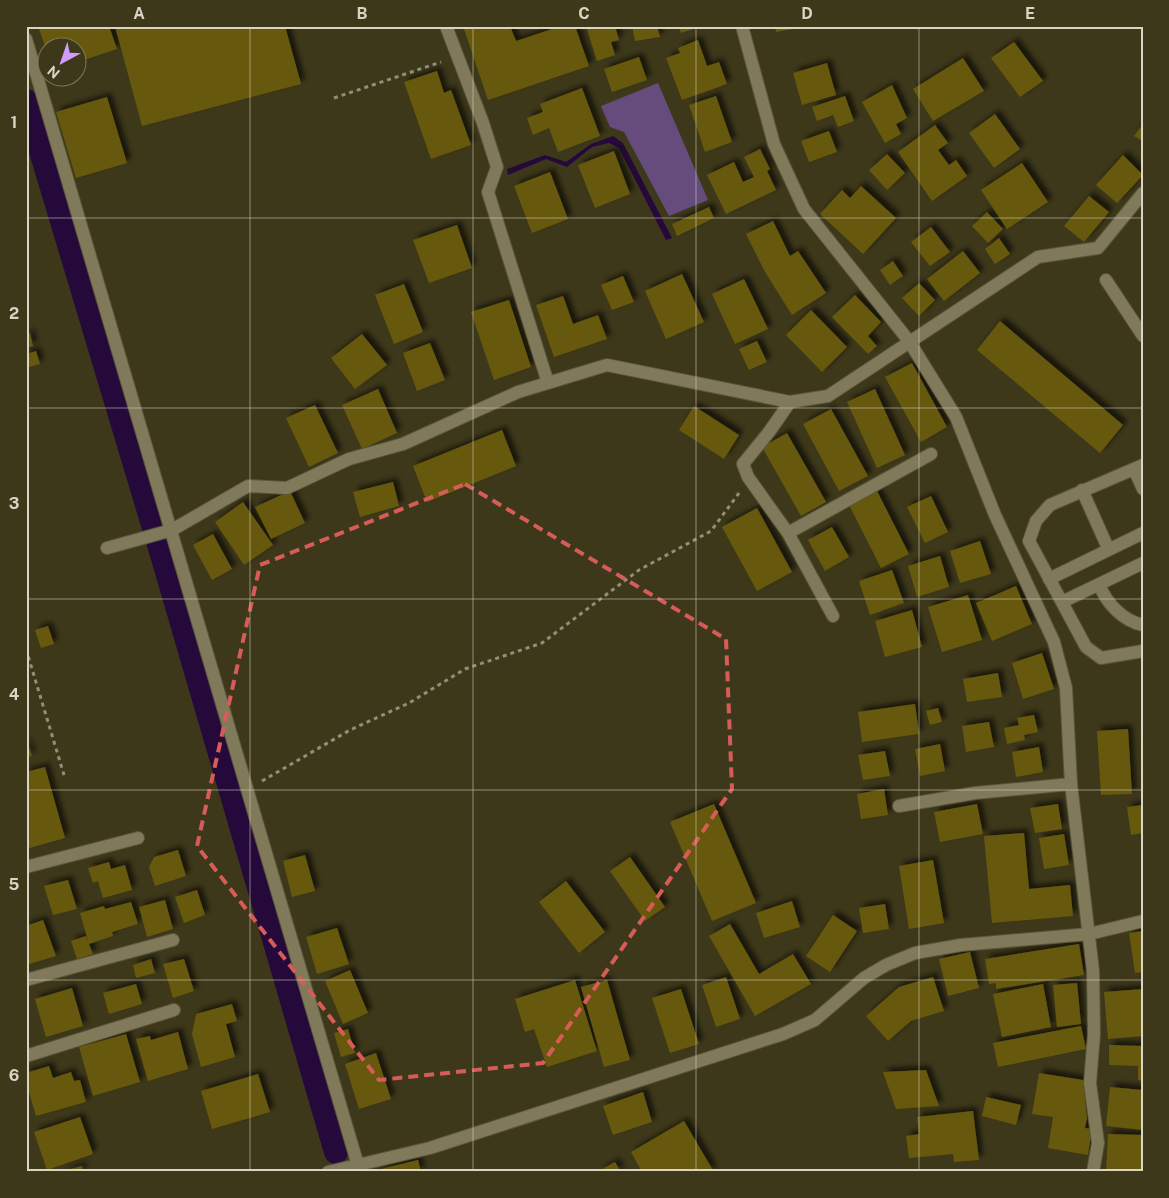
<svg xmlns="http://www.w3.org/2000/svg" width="1169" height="1198" font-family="'Public Sans',sans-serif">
<defs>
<filter id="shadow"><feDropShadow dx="4.5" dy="-4.5" stdDeviation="2.5" flood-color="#0009"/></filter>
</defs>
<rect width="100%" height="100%" fill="#3e381a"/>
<path fill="#654c7d" d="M658,83L708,200L669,216L624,132L610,127L601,106Z"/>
<path fill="#25093a" d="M613,136L623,143L672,238L666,240L619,148L609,143L592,147L567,167L546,159L508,175L507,169L545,155L566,162L591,144Z"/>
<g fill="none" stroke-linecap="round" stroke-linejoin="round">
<path stroke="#25093a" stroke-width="24" d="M26,101L163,558L336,1152"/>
</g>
<path fill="#66580c" filter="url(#shadow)" d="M38,26H109L117,49L78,62V48H48L47,52Z
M115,26H285L301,84L142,126Z
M463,26H510L516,41L561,26H575L589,66L488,100Z
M586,26H615L619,40L611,42L615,55L597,61Z
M632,26H657L660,37L635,41Z
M678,26H700V27L681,33Z
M775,26H805V27L776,32Z
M698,40L707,66L719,62L727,84L682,100L666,58L680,53L678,48Z
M1014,42L1043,81L1020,97L991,58Z
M639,57L647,80L612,92L604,69Z
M963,58L984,91L933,121L913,89Z
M827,63L836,95L802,105L793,73Z
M437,71L444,93L451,90L471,145L431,159L404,82Z
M892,85L907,118L896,124L901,134L885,143L862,102Z
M582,88L600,136L558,152L549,128L533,135L527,118L543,112L540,104Z
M716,96L732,142L705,152L689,105Z
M845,96L854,121L838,127L833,115L817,121L812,107Z
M107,97L127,163L76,178L56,112Z
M995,114L1020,149L994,168L969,133Z
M1143,124V141L1134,136Z
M935,125L948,143L938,150L949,165L956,160L967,176L932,201L898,152Z
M829,131L837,152L809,162L801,141Z
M760,149L770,169L767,171L776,190L726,214L707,175L734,162L743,182L754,177L744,157Z
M614,151L630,194L595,208L578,165Z
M887,154L905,173L887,190L869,170Z
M1123,155L1143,175L1117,203L1096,185Z
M1022,163L1048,202L1007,229L981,190Z
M550,172L568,219L532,233L514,186Z
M861,186L896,218L863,254L820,214L842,190L850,198Z
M1089,196L1109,212L1084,242L1064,226Z
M709,207L714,218L677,236L672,224Z
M987,212L1003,229L988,243L972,226Z
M773,221L790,256L798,251L826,293L792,315L765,272L746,234Z
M457,225L472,268L429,283L413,240Z
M931,227L950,252L930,266L911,242Z
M999,238L1010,254L995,264L985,249Z
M963,251L980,273L944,301L927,279Z
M893,261L903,276L890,285L880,270Z
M682,274L704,322L666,339L645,291Z
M623,276L634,302L612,310L601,285Z
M744,279L768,329L735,344L712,294Z
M919,283L935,300L919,316L902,298Z
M404,284L423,332L394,344L375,295Z
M855,295L881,322L868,336L877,346L868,354L832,317Z
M563,296L573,324L598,315L607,339L554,357L536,305Z
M509,300L531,367L494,380L471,312Z
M811,310L847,347L822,372L786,335Z
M1000,321L1123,425L1100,453L977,350Z
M30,333L33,346L26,348V334Z
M362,334L387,365L355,389L331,358Z
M757,341L767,362L749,370L739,349Z
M430,343L445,380L417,391L403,353Z
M36,351L40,364L26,368V354Z
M912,363L947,427L921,442L885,377Z
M378,389L397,433L362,449L342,405Z
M875,389L905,455L877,468L847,402Z
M315,405L338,453L309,467L286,418Z
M694,406L739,435L724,459L679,430Z
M831,409L868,476L839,491L803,424Z
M502,430L516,466L427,502L413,466Z
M787,433L826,502L801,516L762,447Z
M393,482L399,506L360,517L353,492Z
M290,491L305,523L271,539L255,507Z
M877,491L909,554L881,568L849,505Z
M931,496L948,532L925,543L907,507Z
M243,502L273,545L244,565L215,522Z
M757,508L792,572L757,591L722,527Z
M832,527L849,557L825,571L808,540Z
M213,534L232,569L212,580L193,545Z
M980,541L991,574L960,583L950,551Z
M940,556L949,587L917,597L908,566Z
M892,570L904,603L870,615L859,581Z
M1016,586L1032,624L992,641L976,603Z
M968,595L982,640L942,652L928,607Z
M912,610L922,647L885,657L875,621Z
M48,626L54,644L41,648L35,630Z
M1042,653L1054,689L1023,699L1012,663Z
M998,673L1002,697L967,702L963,679Z
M915,704L919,734L862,742L858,712Z
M938,708L942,722L930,725L926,711Z
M1034,715L1038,732L1024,735L1025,740L1007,744L1004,728L1019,725L1017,718Z
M989,722L994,747L966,752L962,726Z
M1128,729L1132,794L1101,795L1097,731Z
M26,739L32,756L26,757Z
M940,744L945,771L920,776L915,749Z
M1039,747L1043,772L1016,777L1012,752Z
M885,751L890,776L863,780L858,755Z
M45,767L65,838L26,849V772Z
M884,789L888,815L861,819L857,794Z
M714,804L756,903L712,921L670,822Z
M977,804L983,834L940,842L934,812Z
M1058,804L1062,829L1035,833L1030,808Z
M1143,805V833L1131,835L1127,807Z
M1024,833L1029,889L1070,885L1073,916L992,923L984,836Z
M1064,834L1069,865L1044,869L1039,838Z
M178,850L186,876L155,886L149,867L154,857Z
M305,855L315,891L292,897L283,861Z
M630,857L665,907L645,921L610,871Z
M933,860L944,923L909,929L899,866Z
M109,862L111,869L125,865L132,890L103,898L98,881L93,883L88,868Z
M68,880L77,909L53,915L44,886Z
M566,881L605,932L579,953L539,902Z
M197,890L205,915L184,923L175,897Z
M165,900L173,929L147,937L139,907Z
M792,901L800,927L764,938L756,913Z
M131,902L138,924L112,932L113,936L89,944L93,954L77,959L71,941L86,936L88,941L80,913L104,906L105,909Z
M885,904L889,929L863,933L859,908Z
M833,915L857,931L830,972L806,956Z
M43,920L56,956L26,965V926Z
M730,924L759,974L793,954L811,984L755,1016L709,936Z
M337,928L349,964L317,974L306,937Z
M1143,931V972L1135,973L1129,933Z
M1079,944L1084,975L996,989V983L989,984L985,959Z
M970,952L979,988L948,996L939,959Z
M151,959L155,973L136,978L133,965Z
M184,959L194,991L173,998L163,964Z
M350,970L368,1013L343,1024L325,981Z
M726,977L740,1019L716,1027L702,985Z
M933,977L944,1011L911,1021L888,1041L866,1016L899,987Z
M575,980L597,1051L547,1067L534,1029L525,1032L515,999Z
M607,980L630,1060L604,1067L581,987Z
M1077,983L1081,1024L1057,1027L1053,985Z
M136,984L142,1004L109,1014L103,993Z
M1043,984L1051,1027L1002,1037L993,994Z
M72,988L83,1026L46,1037L35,999Z
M681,989L699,1044L670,1053L652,998Z
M1143,989V1036L1108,1039L1104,992Z
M232,1004L237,1021L226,1024L235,1057L201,1067L192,1034L196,1014Z
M1081,1026L1086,1049L998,1067L993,1043Z
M348,1029L355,1053L341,1057L334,1033Z
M178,1032L188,1069L148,1081L136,1039L150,1036L151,1040Z
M126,1034L140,1082L93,1096L79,1047Z
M1109,1045L1143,1046V1081L1138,1080V1066L1109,1065Z
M376,1053L391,1099L359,1109L345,1064Z
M49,1066L53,1078L71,1072L74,1081L80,1080L86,1102L36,1116L26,1082V1073Z
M926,1070L939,1106L896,1109L883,1072Z
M1039,1073L1083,1080L1087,1118L1085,1128L1092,1129L1088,1155L1048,1148L1053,1117L1032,1114Z
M258,1074L270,1112L212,1129L201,1091Z
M1110,1087L1143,1090V1130L1106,1126Z
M643,1092L652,1122L613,1135L603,1106Z
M986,1097L1021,1105L1016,1125L982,1116Z
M973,1111L979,1160L954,1162L953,1154L909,1158L906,1136L919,1134L917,1117Z
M80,1117L93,1154L47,1170L34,1132Z
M684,1121L714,1172H642L631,1152Z
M1108,1134L1143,1135V1172H1106Z
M418,1160L421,1172H377V1170Z
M615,1162L621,1172H597Z
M82,1166L83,1172H63V1171Z"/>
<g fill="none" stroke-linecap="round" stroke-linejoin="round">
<g stroke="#5b563c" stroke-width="14">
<path id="minor" d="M446,26L483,123L497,167L488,192L548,383
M742,26L774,144L804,209L909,341L956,417L995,515L1054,642L1066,688L1071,784L1093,971L1094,1034L1090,1083L1098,1143L1093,1172
M26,39L360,1172
M1106,280L1143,336
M790,402L769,432L743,464L748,477L788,533L833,616
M1143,465L1050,505L1036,521L1029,541L1086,647L1101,658L1143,651
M1134,469L1143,489
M1082,490L1108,548
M788,533L931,454
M107,548L172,530L248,486L287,488L349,459L403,444L518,392L607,365L790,402L828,396L1038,257L1098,248L1143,193
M1049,579L1143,533
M1099,584C1106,603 1123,621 1143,625
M1062,602L1143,563
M899,806L975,793L1071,784
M26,867L138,838
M26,980L173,940
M26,1056L174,1010
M328,1172L430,1148L783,1034L815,1020L864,978L886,965L915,953L961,945L1089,934L1143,921"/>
</g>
<path stroke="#928e77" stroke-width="3" stroke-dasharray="4 4" stroke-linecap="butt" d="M334,98L441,62
M26,649L64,775
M262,781L350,730L409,703L465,669L542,643L639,570L711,531L739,493"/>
<use href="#minor" stroke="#807a5b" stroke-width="12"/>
</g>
<path fill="none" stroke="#d75c57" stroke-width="4" stroke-dasharray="10 6" stroke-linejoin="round" d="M465,484L726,639L732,789L543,1063L379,1080L197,846L260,565Z"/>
<path fill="none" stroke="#d8d5c4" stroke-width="1" stroke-opacity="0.55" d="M250,26V1172M473,26V1172M696,26V1172M919,26V1172M26,218H1143M26,408H1143M26,599H1143M26,790H1143M26,980H1143"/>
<rect width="1169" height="1198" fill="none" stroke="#3e381a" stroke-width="55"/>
<g transform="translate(62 62) rotate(220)"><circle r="24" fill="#3e381a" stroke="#7c775e"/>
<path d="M0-4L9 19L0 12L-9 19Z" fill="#cf9dff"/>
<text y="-8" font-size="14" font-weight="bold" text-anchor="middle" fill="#d8d5c4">N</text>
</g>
<rect x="28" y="28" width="1114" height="1142" fill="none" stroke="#d8d5c4" stroke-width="2"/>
<g font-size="16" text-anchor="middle" font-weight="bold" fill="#d8d5c4">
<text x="139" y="19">A</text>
<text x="362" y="19">B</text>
<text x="584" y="19">C</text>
<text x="807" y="19">D</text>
<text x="1030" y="19">E</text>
<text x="14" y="128">1</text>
<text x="14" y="319">2</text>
<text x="14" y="509">3</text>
<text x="14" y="700">4</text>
<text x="14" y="890">5</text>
<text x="14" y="1081">6</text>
</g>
</svg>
